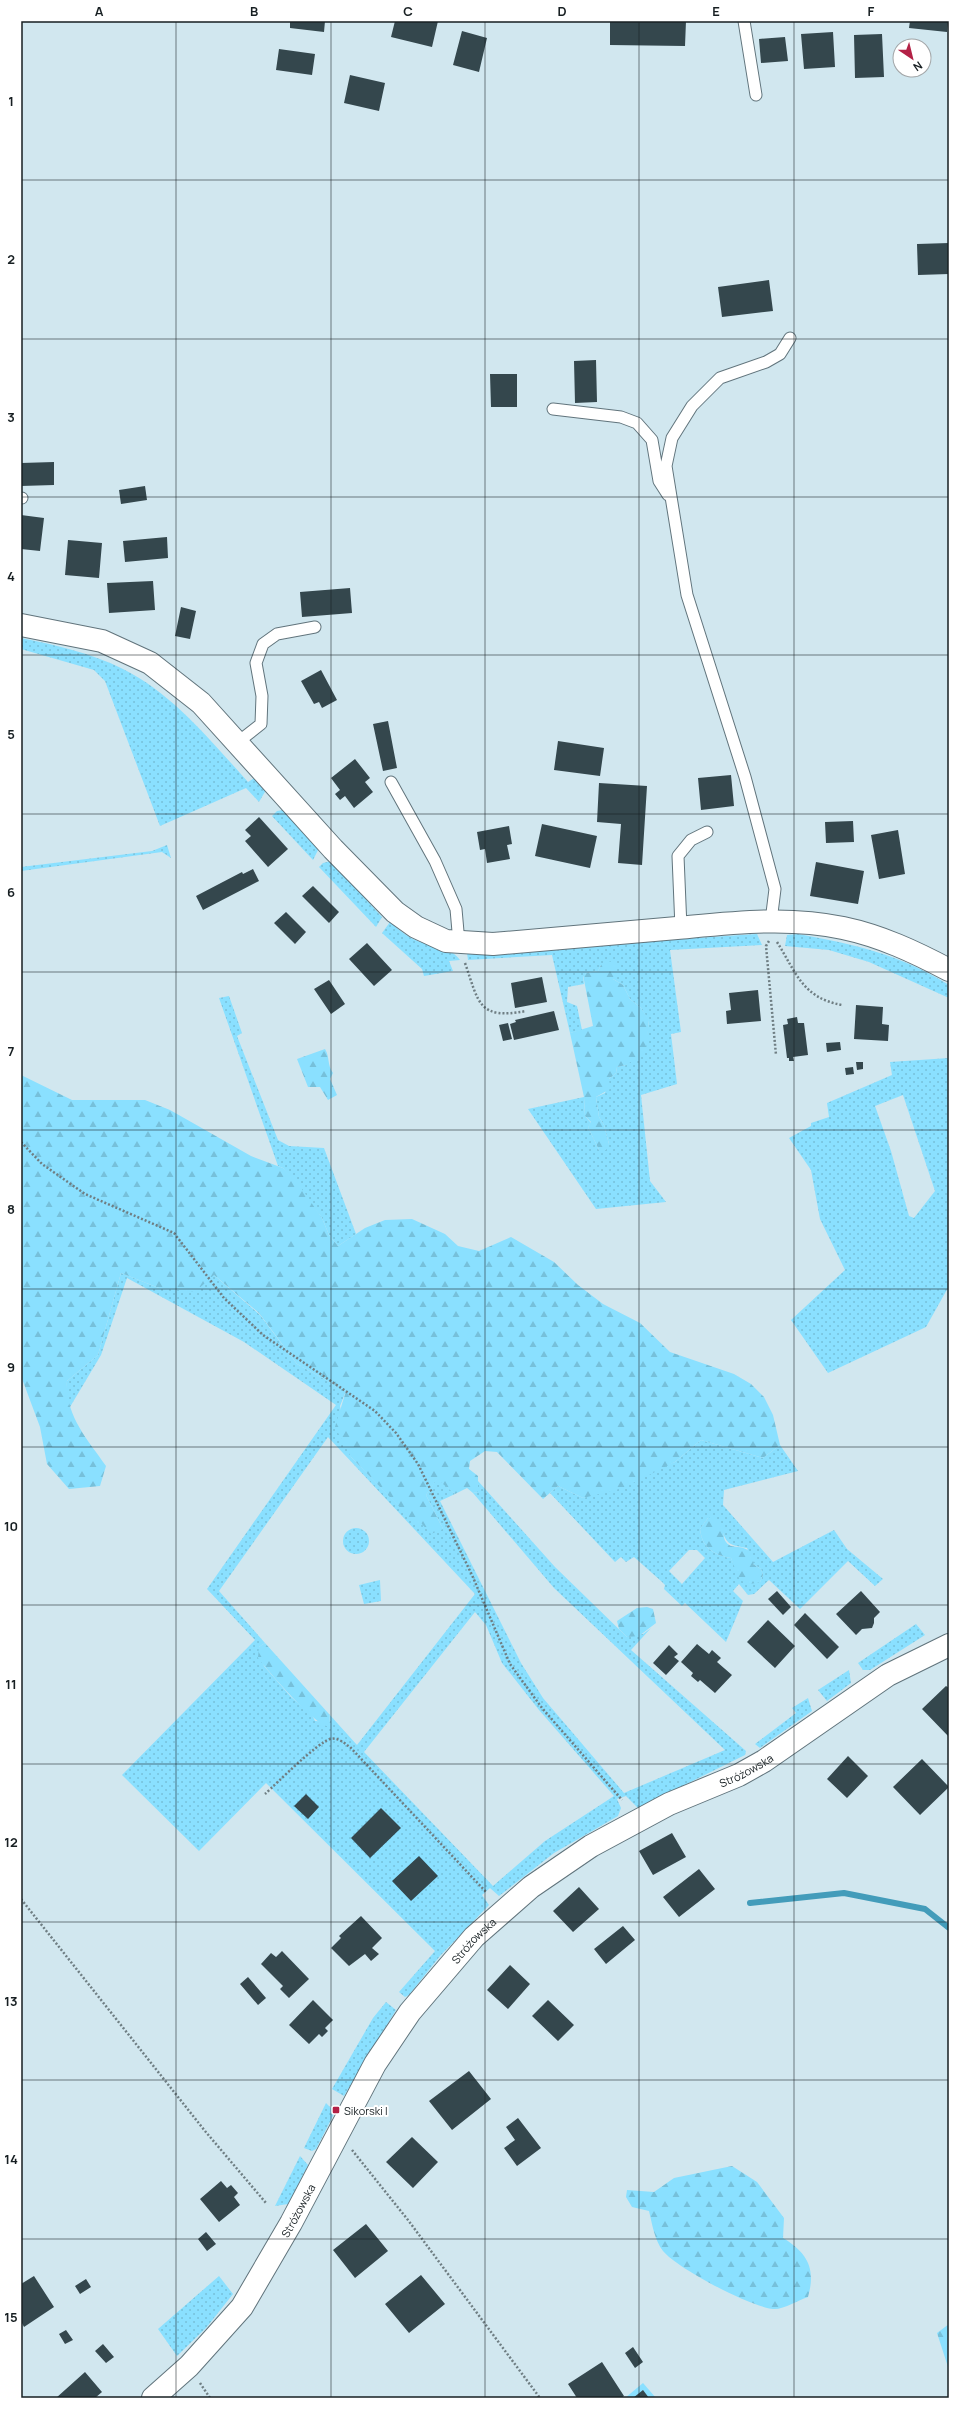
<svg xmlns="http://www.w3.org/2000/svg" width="970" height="2419" font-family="Manrope,sans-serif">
<defs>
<pattern id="grass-dots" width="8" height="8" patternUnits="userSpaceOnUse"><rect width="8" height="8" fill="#8ae0ff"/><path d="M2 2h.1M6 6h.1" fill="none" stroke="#76c0da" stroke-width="1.8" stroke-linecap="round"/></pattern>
<pattern id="forest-firs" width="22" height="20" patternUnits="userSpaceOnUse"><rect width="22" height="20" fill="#8ae0ff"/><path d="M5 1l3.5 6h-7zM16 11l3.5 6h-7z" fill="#76c0da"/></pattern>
</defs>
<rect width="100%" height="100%" fill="#d1e7ef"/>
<path fill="url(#grass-dots)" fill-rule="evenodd" d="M21,638C56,645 91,653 123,669C173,694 211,741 248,782L256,777L266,790L259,802L246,788L160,826L105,681L94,670L21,649Z
M283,810L317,846L318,850L313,860L272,816L277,811Z
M167,845L171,858L162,852L21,871V867L152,851Z
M331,861L382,917L376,927L319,867L323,863Z
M390,922C397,928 405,935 413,939C427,946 452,947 460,960L449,961L453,971L424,976L422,969L382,933Z
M757,934L762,945L670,950L681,1032L671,1034L677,1084L641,1095L650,1181L666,1202L596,1209L528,1109L584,1097L585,1116L591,1123L588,1127L599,1150L609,1144L604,1125L599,1117L596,1097L605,1093L609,1079L616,1073L617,1067L626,1065L647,1035L649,1021L641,1008L630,999L623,985L613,979L601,965L598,971L586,973L583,976L584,984L568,987L567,1002L577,1006L582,1030L570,1033L552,955L468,960L467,953Z
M798,934C856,945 897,953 949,985V998L869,962L829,950L785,946L787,935Z
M229,996L242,1033L237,1036L278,1140L289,1146L324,1148L356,1234L338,1246L329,1235L322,1218L283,1168L278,1166L219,998Z
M949,1058V1286L926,1327L828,1373L791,1320L845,1270L820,1219L811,1170L789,1138L811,1126V1123L829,1117L827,1103L892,1075L890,1062ZM903,1095L935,1191L914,1218L909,1216L891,1151L875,1106Z
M121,1273L159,1288L214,1275L260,1315L297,1364L346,1391L340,1406L351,1457L401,1508L421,1523L443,1529L426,1495L437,1478L455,1494L440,1501L521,1663L543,1698L624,1793L725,1750L554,1588L473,1493L478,1492V1481L555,1567L627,1637L643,1634L651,1628L631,1650L746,1751L745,1755L638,1808L626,1796L617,1799L621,1808L618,1816L554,1853L499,1896L490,1888L482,1895L489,1905L440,1956L409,1995L405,1997L399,1992L435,1951L266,1783L199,1851L122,1775L255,1640L207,1589L336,1405L244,1342L127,1278L101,1355L70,1407L66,1398L67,1381L98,1355ZM328,1437L475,1594L357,1745L329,1714L330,1722L315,1721L312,1715L291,1697L264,1666L259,1647L265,1643L219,1591ZM475,1612L486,1625L502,1663L539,1710L614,1796L545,1841L493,1886L364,1752Z
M701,1440L763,1458L780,1445L798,1471L724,1490L723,1505L773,1562L834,1530L847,1549L883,1579L875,1586L848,1561L800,1609L769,1580L754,1594L748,1595L739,1584L733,1591L743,1601L726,1642L685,1603L682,1606L664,1589L665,1585L661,1581L634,1557L626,1562L621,1557L615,1562L550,1493L558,1486L583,1498L675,1462ZM708,1518L722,1529C726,1545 731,1545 747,1548L753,1564L761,1569L763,1575L760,1582L733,1563L731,1558C714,1555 702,1548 700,1529ZM689,1550H697L705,1558L682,1584L669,1571Z
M343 1541a13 13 0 1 1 26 0a13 13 0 1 1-26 0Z
M380,1580L381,1601L364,1604L359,1585Z
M916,1624L925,1635L870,1670H863L858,1663Z
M849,1670L851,1683L827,1701L818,1690Z
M808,1698L812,1711L760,1748L755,1744L796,1713L792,1708Z
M386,2002L396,2010L344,2096L332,2089L373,2018Z
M326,2103L335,2112L316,2149L312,2151L304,2148Z
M300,2156L308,2165L291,2199L288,2204L275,2206Z
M219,2276L233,2294L206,2328L177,2356L158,2329Z"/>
<path fill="url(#forest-firs)" d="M606,961L613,962L616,965L617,972L613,979L623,985L630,999L641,1008L649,1020L646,1052L626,1065L617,1067L616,1073L609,1079L610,1089L596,1097L599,1117L604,1125L609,1144L606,1150H599L588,1127L591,1122L585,1116L584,1097L570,1033L593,1026L583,975L586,973L598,971L601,965Z
M325,1049C330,1057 327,1065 333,1073L330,1079L337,1095L328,1100L320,1087H308L297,1059Z
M21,1075L72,1100H145L170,1110L251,1156L283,1168L299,1185L322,1218L329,1235L338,1246L365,1228L385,1220L412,1219L445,1234L458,1246L479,1251L511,1237L554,1262L578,1285L603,1304L640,1323L670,1352L734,1374L751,1384L764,1397L773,1415L780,1445L763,1458L701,1440L675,1462L623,1488L583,1498L558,1486L543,1499L497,1452L485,1451L470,1461L469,1469L478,1476V1492L473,1493L467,1488L455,1494L437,1479L426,1495L443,1529L431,1534L421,1523L416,1524L351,1457L335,1427L346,1391L297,1364L259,1313L214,1275L195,1292L159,1288L121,1273L98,1355L67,1381C65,1415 87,1439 106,1466L100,1486L69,1489L47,1464L40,1427L21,1376Z
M713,1516C716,1520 721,1525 723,1529C724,1533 723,1538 726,1542C733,1552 746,1540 756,1560L753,1564L761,1569L763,1575L760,1582C739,1588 737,1575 731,1558C714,1555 702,1548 700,1529L708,1518Z
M647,1607L653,1609L656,1623L639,1636L627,1637L619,1629L617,1621L637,1608Z
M265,1643L329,1714L330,1722L327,1726C314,1724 268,1671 258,1658L259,1647Z
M732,2166L757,2182L784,2218L783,2238C808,2253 816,2269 808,2297C799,2300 783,2310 773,2309C751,2307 678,2269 663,2251C655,2241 652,2224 649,2211L632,2207L626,2197L627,2190L654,2192L674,2178Z
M949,2324V2370L937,2333Z"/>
<path fill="#8ae0ff" d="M643,2383L656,2398H625Z"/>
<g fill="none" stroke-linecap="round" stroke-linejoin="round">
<path stroke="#439cba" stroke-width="6" d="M750,1903L844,1893L925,1909L949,1928"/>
</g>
<path fill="#34474d" d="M290,21H325L324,32L290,28Z
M395,21H438L432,47L391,37Z
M610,21H686L685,46L610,45Z
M910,21H948L947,32L909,28Z
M462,31L487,38L479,72L453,65Z
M833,32L835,67L804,69L801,34Z
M882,34L884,77L855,78L854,35Z
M785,37L788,61L761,63L759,39Z
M279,49L315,54L312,75L276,70Z
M350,75L385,83L379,111L344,103Z
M949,243V274L918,275L917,244Z
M769,280L773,311L722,317L718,287Z
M596,360L597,402L575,403L574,361Z
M490,374H517V407H491Z
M54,462V485L21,486V463Z
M145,486L147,500L121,504L119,490Z
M21,515L44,518L40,551L21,549Z
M167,537L168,558L125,562L123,541Z
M68,540L102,543L99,578L65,575Z
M153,581L155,610L109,613L107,583Z
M350,588L352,613L302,617L300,592Z
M181,607L196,611L190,639L175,636Z
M321,670L337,700L322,708L319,702L314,704L301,681Z
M388,721L397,768L383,771L373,724Z
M558,741L604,748L600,776L554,770Z
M355,759L370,778L365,782L373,792L354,808L345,796L340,800L335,794L340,790L331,778Z
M731,775L734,806L701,810L698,778Z
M599,783L647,786L642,865L618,863L621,824L597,822Z
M259,817L288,849L268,867L245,841L251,836L245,830Z
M853,821L854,842L826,843L825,822Z
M542,824L597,836L590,868L535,856Z
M509,826L512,844L507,845L510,859L487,863L485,849L480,850L477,832Z
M898,830L905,874L879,879L871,835Z
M816,862L864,871L858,904L810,896Z
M253,869L259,881L203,910L196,896L242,872L243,874Z
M313,886L339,912L329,923L302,896Z
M286,912L306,932L295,944L274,923Z
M367,943L392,970L374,986L349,959Z
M542,977L547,1002L515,1008L511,983Z
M329,980L345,1004L331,1014L314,989Z
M758,990L761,1021L727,1024L726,1011L731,1010L729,993Z
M856,1005L883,1007L882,1024L889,1025L888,1041L854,1039Z
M554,1011L559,1030L514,1040L510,1024L516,1022L515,1020Z
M797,1017L798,1023H804L808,1055L793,1057L794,1061H789V1058H787L783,1025L788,1024L787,1019Z
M508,1023L512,1039L503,1041L499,1025Z
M840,1042L841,1050L827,1052L826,1043Z
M856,1062H863V1069L857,1070Z
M853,1067L854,1074L846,1075L845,1068Z
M777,1591L791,1607L783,1615L768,1599Z
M861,1591L880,1612L874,1618V1623L872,1628L862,1629L856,1635L836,1614Z
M805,1613L839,1647L827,1659L794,1625Z
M768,1620L795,1646L775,1668L747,1642Z
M697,1644L709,1654L712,1650L721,1658L717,1662L732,1675L715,1693L700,1680L698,1682L691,1676L693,1673L681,1662Z
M669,1645L678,1654L674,1657L679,1661L666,1675L653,1663Z
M946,1686L949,1688V1737L922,1709Z
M848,1756L868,1776L847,1798L827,1779Z
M922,1759L949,1787L920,1815L893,1787Z
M306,1794L319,1807L308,1819L294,1806Z
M381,1808L401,1828L370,1858L351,1838Z
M672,1833L686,1857L653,1875L639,1851Z
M419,1856L438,1876L411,1901L392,1881Z
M699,1869L715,1889L679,1917L663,1897Z
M579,1887L599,1909L573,1932L553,1911Z
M361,1916L382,1938L372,1948L379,1954L371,1961L365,1954L349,1966L331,1948L341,1938L339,1936Z
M623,1926L635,1940L606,1964L594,1949Z
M282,1951L309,1979L289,1998L280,1989L283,1986L261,1964L271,1953L276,1957Z
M510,1965L530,1984L508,2009L487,1990Z
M248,1977L266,1998L258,2005L240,1984Z
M313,2000L333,2020L325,2028L328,2031L322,2037L319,2034L309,2044L289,2025Z
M548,2000L574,2025L558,2041L532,2016Z
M469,2071L491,2099L452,2130L429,2101Z
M518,2118L541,2148L517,2166L504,2148L515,2140L506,2127Z
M412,2137L438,2162L413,2188L386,2162Z
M221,2181L227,2188L231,2185L238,2193L234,2197L240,2205L219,2222L200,2199Z
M366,2224L388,2251L355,2278L333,2250Z
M206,2232L216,2244L207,2251L198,2239Z
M421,2275L445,2304L409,2333L385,2304Z
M34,2276L54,2307L24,2327L21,2321V2284Z
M86,2279L91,2287L80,2294L75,2286Z
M66,2330L73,2340L65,2344L59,2334Z
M103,2344L114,2357L106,2363L95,2351Z
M633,2347L643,2362L635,2368L625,2353Z
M602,2362L624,2396L621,2398H577L568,2384Z
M85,2372L102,2392L95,2398H56Z
M643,2390L649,2398H633Z"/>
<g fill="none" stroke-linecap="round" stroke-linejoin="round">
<g stroke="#61747c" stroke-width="13">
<path id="lane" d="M744,21L756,95
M553,409L621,417L637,423L652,440L659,481L668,495
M21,498H22
M238,742L261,724L262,696L256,663L263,644L277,634L315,627
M391,782L435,861L456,909L459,943
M771,921L775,889L745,777L687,595L666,466L672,438L692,406L720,378L766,362L780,354L790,338
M681,928L678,856L691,840L707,832"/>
</g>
<g stroke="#61747c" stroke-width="24">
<g id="secondary">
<path d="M21,625L102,641L150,663L201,703L333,849L395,912L416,927L446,941L493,944C554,939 615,933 677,928C731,923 788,916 843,928C881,936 915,952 949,970"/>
<path id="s1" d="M153,2398L189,2366L242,2307L291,2223L375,2064L410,2012L474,1937L531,1887L591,1846L669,1804L739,1775L764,1761L888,1675L949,1645"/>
</g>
</g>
<path stroke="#6f7e83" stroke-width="2.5" stroke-dasharray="2 2" stroke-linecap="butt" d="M769,941L766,946L776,1055
M777,942C796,972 802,998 842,1005
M465,963C479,1003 478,1020 526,1011
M21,1142L42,1164L85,1194L174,1233L224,1298L263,1335L375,1411L396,1433L418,1464L472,1575L510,1664L542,1708L622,1800
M265,1794C277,1783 317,1743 330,1739C338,1737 344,1743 350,1747L487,1893
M21,1899L205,2131L266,2203
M352,2150L408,2220L540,2398
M200,2383L210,2398"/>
<use href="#lane" stroke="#fff" stroke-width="11"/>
<use href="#secondary" stroke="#fff" stroke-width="22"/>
</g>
<path fill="none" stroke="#171f22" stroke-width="1" stroke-opacity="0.55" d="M176,21V2398M331,21V2398M485,21V2398M639,21V2398M794,21V2398M21,180H949M21,339H949M21,497H949M21,655H949M21,814H949M21,972H949M21,1130H949M21,1289H949M21,1447H949M21,1605H949M21,1764H949M21,1922H949M21,2080H949M21,2239H949"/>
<rect fill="#b32146" stroke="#fff" stroke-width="1.5" x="332" y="2106" width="8" height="8" rx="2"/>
<g text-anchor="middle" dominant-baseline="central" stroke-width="4" stroke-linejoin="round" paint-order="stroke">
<g font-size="11" fill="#171f22" stroke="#fff">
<text stroke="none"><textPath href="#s1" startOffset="887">Stróżowska</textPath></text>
<text stroke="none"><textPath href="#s1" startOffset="563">Stróżowska</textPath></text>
<text stroke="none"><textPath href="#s1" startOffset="239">Stróżowska</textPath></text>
</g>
<g font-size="11" fill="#171f22" stroke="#fff" text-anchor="start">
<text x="344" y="2110">Sikorski I</text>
</g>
</g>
<rect width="970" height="2419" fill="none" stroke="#ffffff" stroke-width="44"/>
<g transform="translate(912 58) rotate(145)"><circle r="19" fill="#ffffff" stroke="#a2a5a7"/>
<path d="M0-3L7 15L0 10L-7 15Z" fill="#b32146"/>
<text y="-6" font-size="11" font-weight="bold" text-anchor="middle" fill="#171f22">N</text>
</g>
<rect x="22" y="22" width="926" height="2375" fill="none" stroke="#171f22" stroke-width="1.5"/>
<g font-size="13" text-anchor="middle" font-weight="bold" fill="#171f22">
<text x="99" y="16">A</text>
<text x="254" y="16">B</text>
<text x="408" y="16">C</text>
<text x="562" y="16">D</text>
<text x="716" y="16">E</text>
<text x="871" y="16">F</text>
<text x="11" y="106">1</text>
<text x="11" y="264">2</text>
<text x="11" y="422">3</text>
<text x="11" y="581">4</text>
<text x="11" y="739">5</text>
<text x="11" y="897">6</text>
<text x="11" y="1056">7</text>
<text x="11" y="1214">8</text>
<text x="11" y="1372">9</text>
<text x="11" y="1531">10</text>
<text x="11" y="1689">11</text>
<text x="11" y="1847">12</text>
<text x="11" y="2006">13</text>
<text x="11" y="2164">14</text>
<text x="11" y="2322">15</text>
</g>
</svg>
